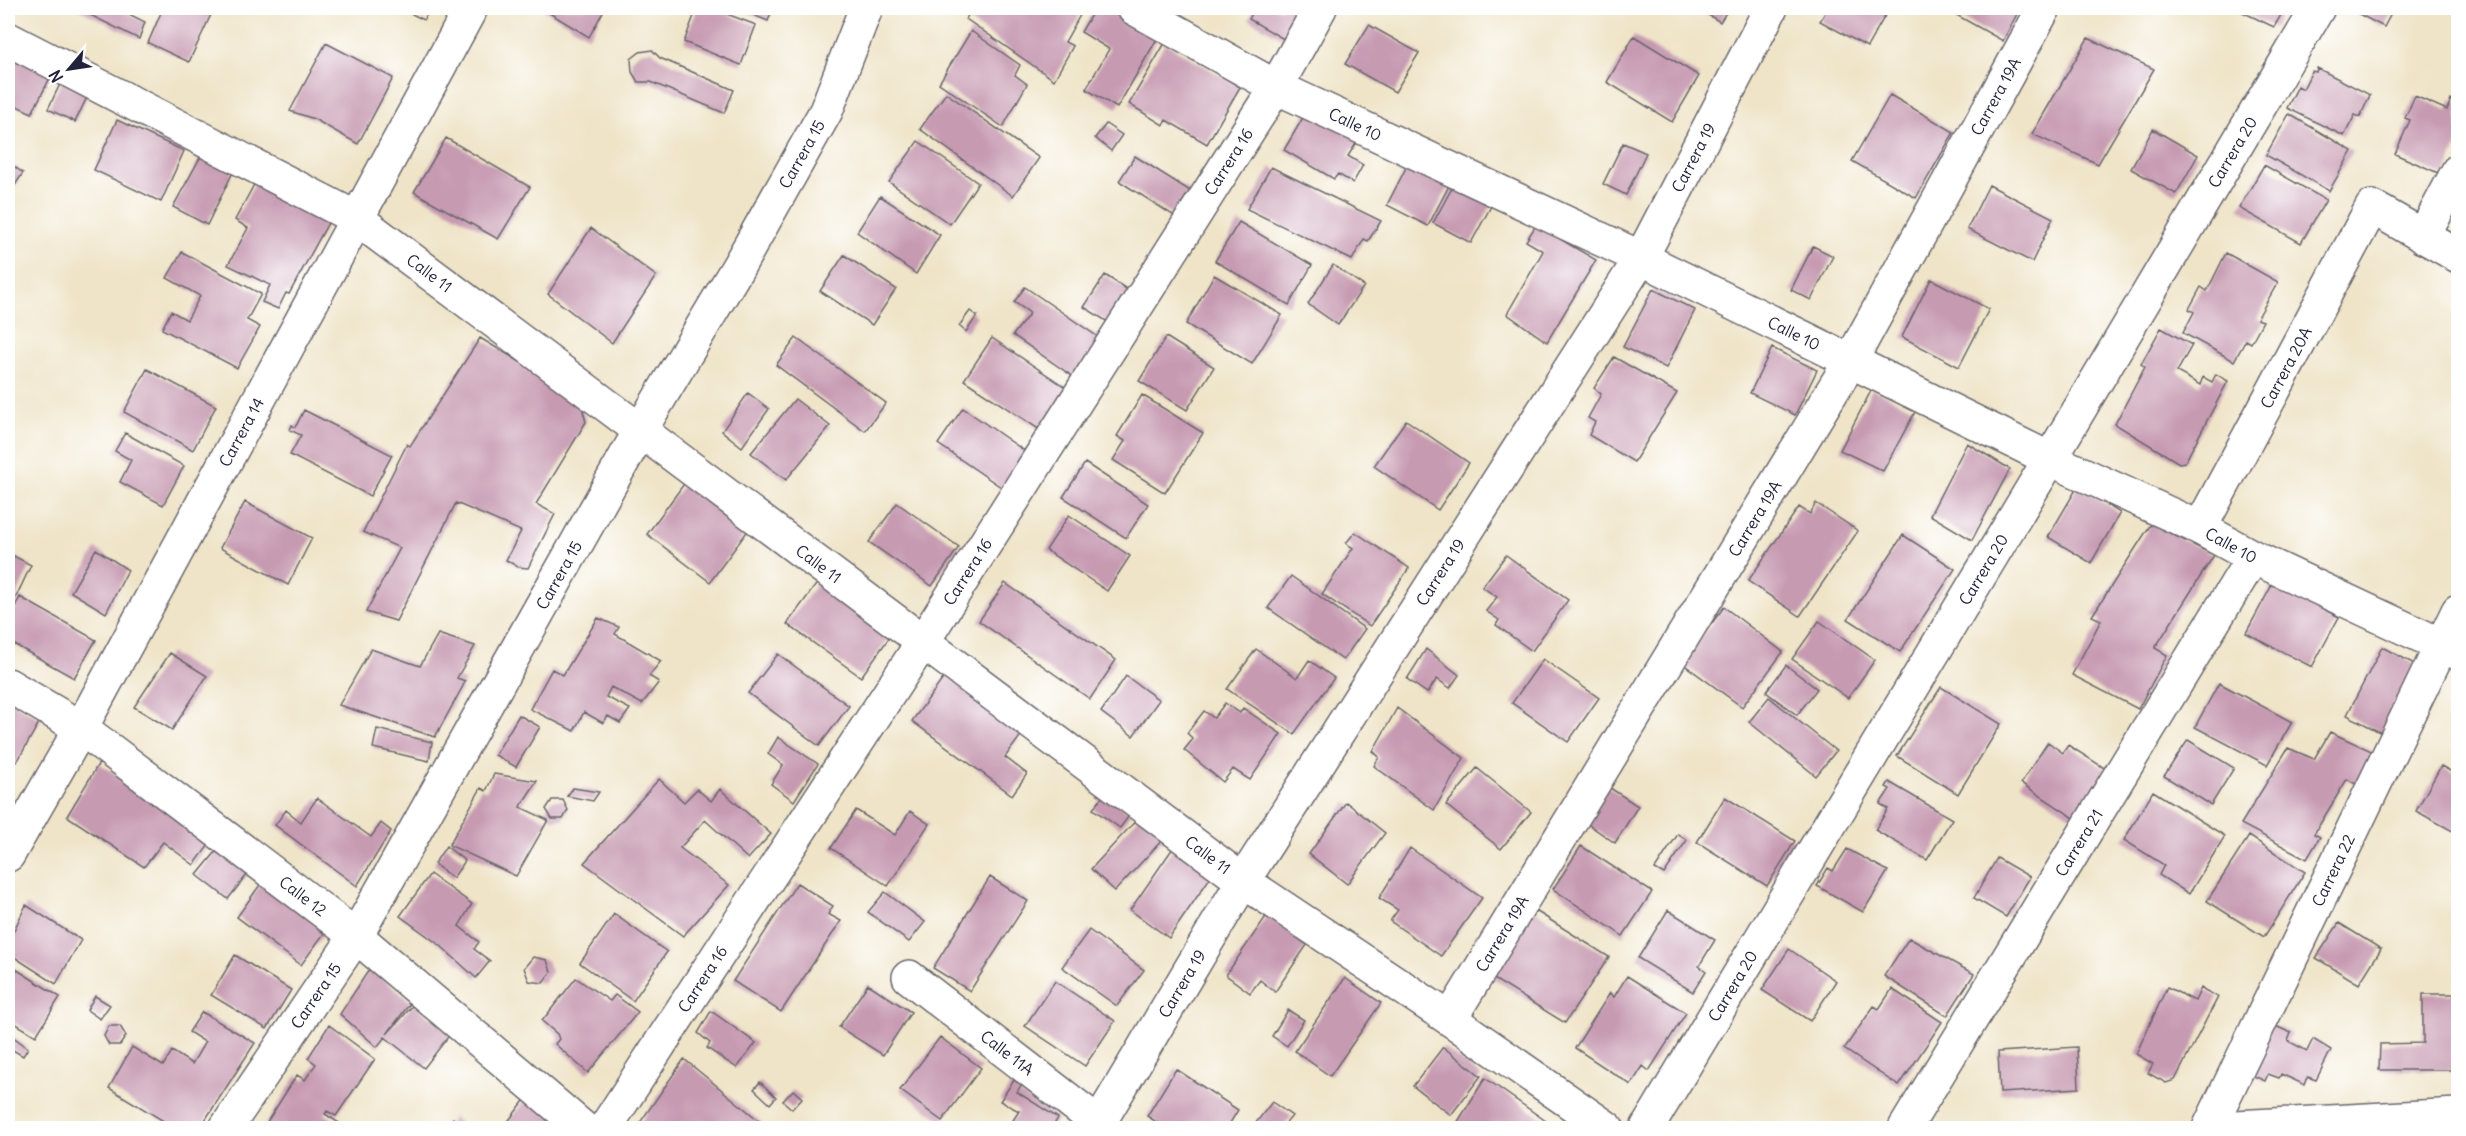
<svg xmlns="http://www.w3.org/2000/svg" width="2466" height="1136" font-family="Delius,sans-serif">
<rect width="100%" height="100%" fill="#fff"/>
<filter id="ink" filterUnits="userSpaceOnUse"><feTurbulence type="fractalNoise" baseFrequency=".0167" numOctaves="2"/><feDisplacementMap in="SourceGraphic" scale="12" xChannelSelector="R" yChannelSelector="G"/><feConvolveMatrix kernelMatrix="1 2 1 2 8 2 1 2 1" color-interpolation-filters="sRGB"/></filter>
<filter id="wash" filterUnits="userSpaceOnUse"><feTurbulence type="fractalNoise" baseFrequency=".008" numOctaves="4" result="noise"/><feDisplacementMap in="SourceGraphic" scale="24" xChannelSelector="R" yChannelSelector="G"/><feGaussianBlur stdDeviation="1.35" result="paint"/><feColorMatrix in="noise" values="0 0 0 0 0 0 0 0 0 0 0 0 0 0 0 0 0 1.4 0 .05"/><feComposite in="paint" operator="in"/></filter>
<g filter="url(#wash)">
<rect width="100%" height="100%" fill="#efe4c8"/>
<g id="blocks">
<path fill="#c69ab1" d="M76,8H117L145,22L139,39Z
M163,8H214L189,62L148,43Z
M400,8H430L424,20Z
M541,8H605L589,37Z
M697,8H711L756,25L741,65L684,42Z
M736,8H773L768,21Z
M972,8H1084L1065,42L1073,46L1054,80L966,19Z
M1095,8H1104L1157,39L1117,108L1086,89L1109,49L1081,32Z
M1255,8H1307L1287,41L1249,19Z
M1697,8H1729L1720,22Z
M1828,8H1879L1887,12L1867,47L1820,21Z
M1944,8H2020L2003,41Z
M2234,8H2285L2274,27Z
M2347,8H2394L2384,27Z
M1369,25L1419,53L1395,92L1345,64Z
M971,31L1020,65L1015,75L1027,84L1003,127L939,83Z
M1634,36L1699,76L1672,122L1607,82Z
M2088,38L2154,69L2098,164L2032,134Z
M326,43L393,78L358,144L314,119L290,111Z
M1165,43L1240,87L1207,144L1166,120L1163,125L1129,104Z
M8,48L54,70L32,113L8,102Z
M652,50L660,58L734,90L724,113L651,82H638L632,72L631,59L640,52Z
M2317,68L2370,95L2360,117L2355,115L2344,136L2287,108L2298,86L2303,89L2312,71L2316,72Z
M64,76L91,89L75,122L48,109Z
M946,93L1039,158L1013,196L920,129Z
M1890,95L1954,132L1916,198L1852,161Z
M2415,96L2447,110L2451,99L2458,102V144L2445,176L2395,154L2410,120L2405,118Z
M1308,109L1359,139L1348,156L1363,165L1353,183L1338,174L1334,179L1284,150Z
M2289,114L2352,151L2329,191L2266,155Z
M117,120L184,151L161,202L94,170Z
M1106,124L1122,135L1111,151L1095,138Z
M2153,129L2198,155L2176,194L2131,169Z
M446,138L530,187L498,239L414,192Z
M918,141L978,183L950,224L889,182Z
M1623,143L1646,153L1626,195L1603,184Z
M201,156L233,172L207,225L173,207Z
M1135,156L1195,194L1179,219L1119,181Z
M1411,158L1452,180L1428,226L1387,205Z
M8,162L23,173L8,196Z
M2264,165L2326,200L2301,243L2239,208Z
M1271,167L1381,221L1368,241L1364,239L1352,260L1247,209Z
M1458,177L1496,197L1471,243L1433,223Z
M257,179L329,221L289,294L286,293L278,309L262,302L270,285L228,265L248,228L235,220Z
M1989,185L2053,218L2032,262L1967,229Z
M880,196L940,235L916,274L857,232Z
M1239,222L1312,265L1289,305L1215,261Z
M1536,225L1596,260L1547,342L1507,314L1543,251L1526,241Z
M591,228L656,276L612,343L548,294Z
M1813,246L1833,256L1811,300L1791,290Z
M182,252L261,294L247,320L260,327L237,368L162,329L171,311L187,320L200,296L167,278Z
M2226,253L2278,282L2257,319L2263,321L2251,343L2246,340L2234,361L2183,333L2194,312L2189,309L2201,287L2207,291Z
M844,255L896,289L872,325L820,291Z
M1333,265L1364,286L1338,325L1308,304Z
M1105,275L1131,292L1111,324L1084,307Z
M1214,275L1282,315L1252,364L1186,324Z
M1931,279L1989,309L1959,367L1902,337Z
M1025,287L1101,339L1075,378L1013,335L1030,313L1014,302Z
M1653,289L1695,310L1666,368L1623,347Z
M970,311L977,316L966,332L959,326Z
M2161,328L2192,345L2177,372L2200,385L2203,377L2212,382L2216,374L2228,381L2185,462L2179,463L2115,424L2145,367L2141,364Z
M1166,337L1214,367L1187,410L1139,381Z
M480,338L565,389L581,404L586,422L536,504L555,514L528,568L518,567L506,560L521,531L456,503L396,621L366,612L400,548L363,532L407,444L410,446Z
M796,338L886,403L865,431L776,365Z
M992,338L1068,389L1040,430L964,380Z
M1772,348L1817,370L1795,415L1750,393Z
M1614,357L1677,393L1634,462L1589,435L1595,422L1588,418L1601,394L1594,388Z
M147,369L216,406L193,450L124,412Z
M1872,389L1916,410L1883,471L1840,450Z
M748,393L769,409L742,447L722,431Z
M1142,395L1203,433L1165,493L1113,460L1125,441L1117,436Z
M795,399L830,426L786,480L751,453Z
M963,408L1026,452L1001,487L938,444Z
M304,410L392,455L370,496L290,455L301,435L290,430L292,425L295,427L297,424Z
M1406,420L1469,463L1438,510L1374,466Z
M125,433L184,466L163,505L120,482L131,460L115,451Z
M1967,443L2010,469L1972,540L1930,515Z
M1085,463L1148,504L1126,538L1063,497Z
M692,473L755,521L710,582L647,534Z
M2078,486L2120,513L2091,563L2048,537Z
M245,502L312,538L288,585L220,548Z
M897,503L959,547L932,586L869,542Z
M1816,503L1858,531L1800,616L1748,581L1799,507L1810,514Z
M1069,515L1130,556L1107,591L1046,550Z
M2151,524L2214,555L2155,648L2167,655L2138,709L2072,675L2101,620L2092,616Z
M1355,532L1409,568L1370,626L1322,594L1353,548L1346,543Z
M1903,535L1955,569L1900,652L1848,619Z
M96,549L128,570L106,613L71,592Z
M8,553L31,565L8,614Z
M1506,555L1568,600L1532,651L1496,625L1499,620L1486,611L1497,597L1482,587Z
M1291,576L1365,629L1343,660L1268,608Z
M821,578L894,631L861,677L787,624Z
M1005,583L1116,660L1090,699L979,621Z
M2273,583L2339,617L2312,667L2246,633Z
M20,597L96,640L74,678L8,641V620Z
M1724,607L1783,652L1742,707L1682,663Z
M598,618L619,627L615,634L661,661L649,676L659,682L642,704L611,687L606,697L630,709L620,723L608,716L603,723L584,712L574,731L530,709L552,669L563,675Z
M1819,621L1875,660L1848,698L1792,659Z
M438,634L475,646L457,678L465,681L463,686L435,737L339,705L371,649L420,666Z
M2382,647L2426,670L2391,738L2347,715Z
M1256,649L1297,678L1309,660L1334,678L1294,734L1227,689Z
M1426,649L1459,675L1450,688L1437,679L1427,693L1407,679Z
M170,653L207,676L172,730L134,707Z
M778,654L849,706L819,746L748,693Z
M1543,659L1599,698L1568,742L1512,703Z
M1786,665L1817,689L1797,715L1766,692Z
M948,672L1025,730L1005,757L1027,774L1012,795L912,721Z
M1126,676L1159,700L1133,736L1101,712Z
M2219,683L2292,722L2267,765L2195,727Z
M1941,687L2001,724L1958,794L1897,756Z
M1769,697L1836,751L1816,776L1749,722Z
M8,700L41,719L17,762L8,757Z
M1225,703L1240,713L1243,708L1281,734L1250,780L1233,769L1223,782L1184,750L1193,739L1187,733L1204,711L1214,718Z
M1397,708L1464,758L1434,810L1374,766L1379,757L1373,751Z
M519,715L540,727L516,767L495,755Z
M377,729L432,742L429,761L373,748Z
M2330,732L2378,754L2359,786L2347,779L2314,834L2320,837L2307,859L2241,824L2288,748L2314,759Z
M778,737L818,764L794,801L771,784L783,765L768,754Z
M2188,740L2234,768L2211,805L2164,776Z
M2048,742L2063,753L2068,745L2109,771L2077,820L2021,783Z
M99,763L183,818L212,841L194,865L163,842L144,867L67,816Z
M2441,766L2458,775V834L2416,811Z
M1477,768L1531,812L1501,849L1446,805Z
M494,774L537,781L520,807L548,820L516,876L449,845L481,788L486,791Z
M659,779L684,802L697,789L711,801L720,789L771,834L748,859L705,820L680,848L729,885L683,936L584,863Z
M1889,782L1952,819L1927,860L1875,830L1888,809L1880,804L1890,789L1886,787Z
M1607,786L1638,806L1615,843L1585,822Z
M573,788L599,792L593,801L567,796Z
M2153,791L2225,836L2189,894L2159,875L2164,865L2124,840Z
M1104,794L1131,813L1120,828L1093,809Z
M1725,797L1795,841L1767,886L1697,842Z
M317,798L371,837L381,823L391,831L357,886L275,825L286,810L301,822Z
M552,800H563L568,810L563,819H552L546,809Z
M1346,802L1385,833L1347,884L1309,854Z
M856,810L895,835L910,811L929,824L888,886L831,848Z
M1141,815L1165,837L1115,891L1091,869Z
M1678,834L1687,840L1664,874L1655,869Z
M2249,836L2305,872L2264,937L2207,901Z
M224,842L254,866L228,899L197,875Z
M1175,845L1214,872L1169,938L1130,910Z
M446,846L465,861L453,878L434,864Z
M1581,846L1652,892L1623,936L1553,889Z
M1410,848L1482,898L1441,956L1390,921L1398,910L1379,898Z
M1847,849L1888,871L1863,912L1817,886L1828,868L1833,871Z
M1997,858L2030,877L2006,917L1974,898Z
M430,874L472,904L459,926L479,942L474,949L490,961L476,978L441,946L400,916Z
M267,875L331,924L301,965L237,917Z
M990,877L1028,901L970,991L933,968Z
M797,883L833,906L828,914L841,921L781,1012L733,981Z
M885,892L925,922L909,942L868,912Z
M26,905L81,940L56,984L8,953V943Z
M1531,908L1609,957L1565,1023L1489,976Z
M1668,910L1715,940L1699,966L1706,971L1693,992L1638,958Z
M614,914L667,952L633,1001L580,963Z
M1267,915L1307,945L1275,992L1260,980L1250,993L1226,975Z
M2339,923L2381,949L2359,984L2316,958Z
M1089,930L1144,970L1117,1006L1062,967Z
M1909,938L1974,974L1947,1016L1884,976Z
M1789,949L1836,981L1810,1021L1762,990Z
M235,955L291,990L267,1029L211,995Z
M533,957L547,960L551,972L543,983L529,981L524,968Z
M8,964L60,997L36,1036L8,1019Z
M370,968L411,1002L387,1034L414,1004L451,1033L424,1068L385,1037L377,1047L340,1014Z
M1627,976L1686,1013L1649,1071L1643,1066L1631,1085L1575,1048L1610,993L1614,997Z
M576,978L610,1001L615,995L638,1012L588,1073L555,1044L559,1039L557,1034L542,1021Z
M1345,978L1381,1003L1330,1076L1295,1051Z
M1055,981L1115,1021L1085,1066L1025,1026Z
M868,984L911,1012L883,1055L839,1027Z
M2167,987L2195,1001L2201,988L2218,997L2175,1080L2166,1083L2148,1073L2153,1064L2136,1054Z
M1892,989L1942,1022L1899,1086L1844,1049L1874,1006L1879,1009Z
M2423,994H2458V1070H2379L2380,1044L2423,1043Z
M95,996L110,1005L100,1019L87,1010Z
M1288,1010L1304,1020L1287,1046L1272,1036Z
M711,1011L756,1043L737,1068L707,1048L710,1043L698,1033Z
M202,1012L255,1043L200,1128H175L109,1088L132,1047L163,1066L172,1051L192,1064L205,1042L189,1032Z
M2269,1023L2291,1033L2288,1041L2307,1051L2313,1039L2331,1050L2316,1080L2308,1077L2305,1085L2281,1074L2279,1078L2268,1074L2265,1081L2245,1072Z
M329,1025L375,1059L336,1116L327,1111L325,1114L347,1128H271L265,1125L297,1075L305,1080L316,1064L308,1058Z
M109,1026H120L126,1036L120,1045H109L104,1036Z
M8,1033L28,1048L23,1056L13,1050L8,1058Z
M940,1037L981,1068L942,1121L900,1090Z
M1443,1047L1481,1076L1451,1115L1413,1086Z
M2077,1047L2079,1088L2000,1093L1998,1052Z
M684,1059L762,1123L757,1128H644L639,1124Z
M1176,1069L1238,1110L1227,1128H1166L1147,1116Z
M1485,1078L1553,1126L1551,1128H1454Z
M1014,1080L1021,1085L1017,1092L1058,1118L1052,1128H1008L1019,1111L1000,1101Z
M760,1082L776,1097L770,1104L754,1089Z
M793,1090L802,1098L792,1109L783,1101Z
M530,1093L573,1128H503Z
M1272,1102L1292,1116L1282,1128H1252Z
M453,1118L468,1128H447Z"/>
</g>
</g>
<g filter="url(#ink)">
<use href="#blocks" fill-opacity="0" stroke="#6a666c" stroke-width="1.5"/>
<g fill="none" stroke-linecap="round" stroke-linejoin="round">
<g stroke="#6a666c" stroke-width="36">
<g id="street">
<path id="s1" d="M1134,8L1276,87L1641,258L2050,459L2200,528L2253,557L2458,653"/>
<path id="s2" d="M8,39L356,218L1243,881L1450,1019L1607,1128"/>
<path d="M2423,237L2458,171"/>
<path id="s3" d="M2200,528L2372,207L2458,256"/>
<path id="s4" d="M8,685L81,728L356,936L583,1128"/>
<path id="s5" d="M8,855L81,728L471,8"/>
<path id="s6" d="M909,977L1105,1128"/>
<path id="s7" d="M1450,1019L1850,362L2044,8"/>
<path id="s8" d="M605,1128L922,643L1276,87L1320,8"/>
<path id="s9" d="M1096,1128L1243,881L1641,258L1771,8"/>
<path id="s10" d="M1647,1128L2050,459L2318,8"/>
<path id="s11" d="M1905,1128L2253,557"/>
<path id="s12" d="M2209,1128L2458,611"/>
<path d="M2217,1128L2458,1115"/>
</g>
</g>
<g stroke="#6a666c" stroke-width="36">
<g id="secondary">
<path id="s13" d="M226,1128L356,936L641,429L738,267L826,111L866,8"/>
</g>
</g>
<use href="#street" stroke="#fff" stroke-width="33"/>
<use href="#secondary" stroke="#fff" stroke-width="33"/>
</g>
</g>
<g text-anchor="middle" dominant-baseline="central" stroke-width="4.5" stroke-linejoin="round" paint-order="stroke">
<g font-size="16" fill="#22223b" stroke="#fff">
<text stroke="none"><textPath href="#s7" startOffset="1072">Carrera 19A</textPath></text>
<text stroke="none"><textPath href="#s1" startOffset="250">Calle 10</textPath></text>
<text stroke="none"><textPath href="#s10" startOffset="1138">Carrera 20</textPath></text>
<text stroke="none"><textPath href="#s13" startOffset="1132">Carrera 15</textPath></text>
<text stroke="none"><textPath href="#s9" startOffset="1140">Carrera 19</textPath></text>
<text stroke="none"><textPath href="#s8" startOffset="1150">Carrera 16</textPath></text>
<text stroke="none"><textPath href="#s2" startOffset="483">Calle 11</textPath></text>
<text stroke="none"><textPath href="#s1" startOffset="736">Calle 10</textPath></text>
<text stroke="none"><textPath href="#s3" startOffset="182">Carrera 20A</textPath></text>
<text stroke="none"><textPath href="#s5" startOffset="483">Carrera 14</textPath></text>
<text stroke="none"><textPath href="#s7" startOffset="586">Carrera 19A</textPath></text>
<text stroke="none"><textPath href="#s1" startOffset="1222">Calle 10</textPath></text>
<text stroke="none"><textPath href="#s2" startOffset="969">Calle 11</textPath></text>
<text stroke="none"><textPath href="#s10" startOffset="652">Carrera 20</textPath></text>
<text stroke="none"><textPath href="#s8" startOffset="664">Carrera 16</textPath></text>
<text stroke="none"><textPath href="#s9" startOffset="654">Carrera 19</textPath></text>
<text stroke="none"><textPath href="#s13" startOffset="646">Carrera 15</textPath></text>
<text stroke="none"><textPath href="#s11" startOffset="334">Carrera 21</textPath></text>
<text stroke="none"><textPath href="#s2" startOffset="1455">Calle 11</textPath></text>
<text stroke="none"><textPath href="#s12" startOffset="286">Carrera 22</textPath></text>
<text stroke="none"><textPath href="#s4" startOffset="363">Calle 12</textPath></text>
<text stroke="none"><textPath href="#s7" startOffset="100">Carrera 19A</textPath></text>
<text stroke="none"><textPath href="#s8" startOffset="178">Carrera 16</textPath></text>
<text stroke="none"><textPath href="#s9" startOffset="168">Carrera 19</textPath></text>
<text stroke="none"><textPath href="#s10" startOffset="166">Carrera 20</textPath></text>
<text stroke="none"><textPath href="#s13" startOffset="160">Carrera 15</textPath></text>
<text stroke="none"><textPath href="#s6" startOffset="124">Calle 11A</textPath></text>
</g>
</g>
<rect width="2466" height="1136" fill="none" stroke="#fff" stroke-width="30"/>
<g transform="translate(69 69) rotate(241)" stroke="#ffffff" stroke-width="4.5" paint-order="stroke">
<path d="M0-4.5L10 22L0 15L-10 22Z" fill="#22223b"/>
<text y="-9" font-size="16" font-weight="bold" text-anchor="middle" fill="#22223b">N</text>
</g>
</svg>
